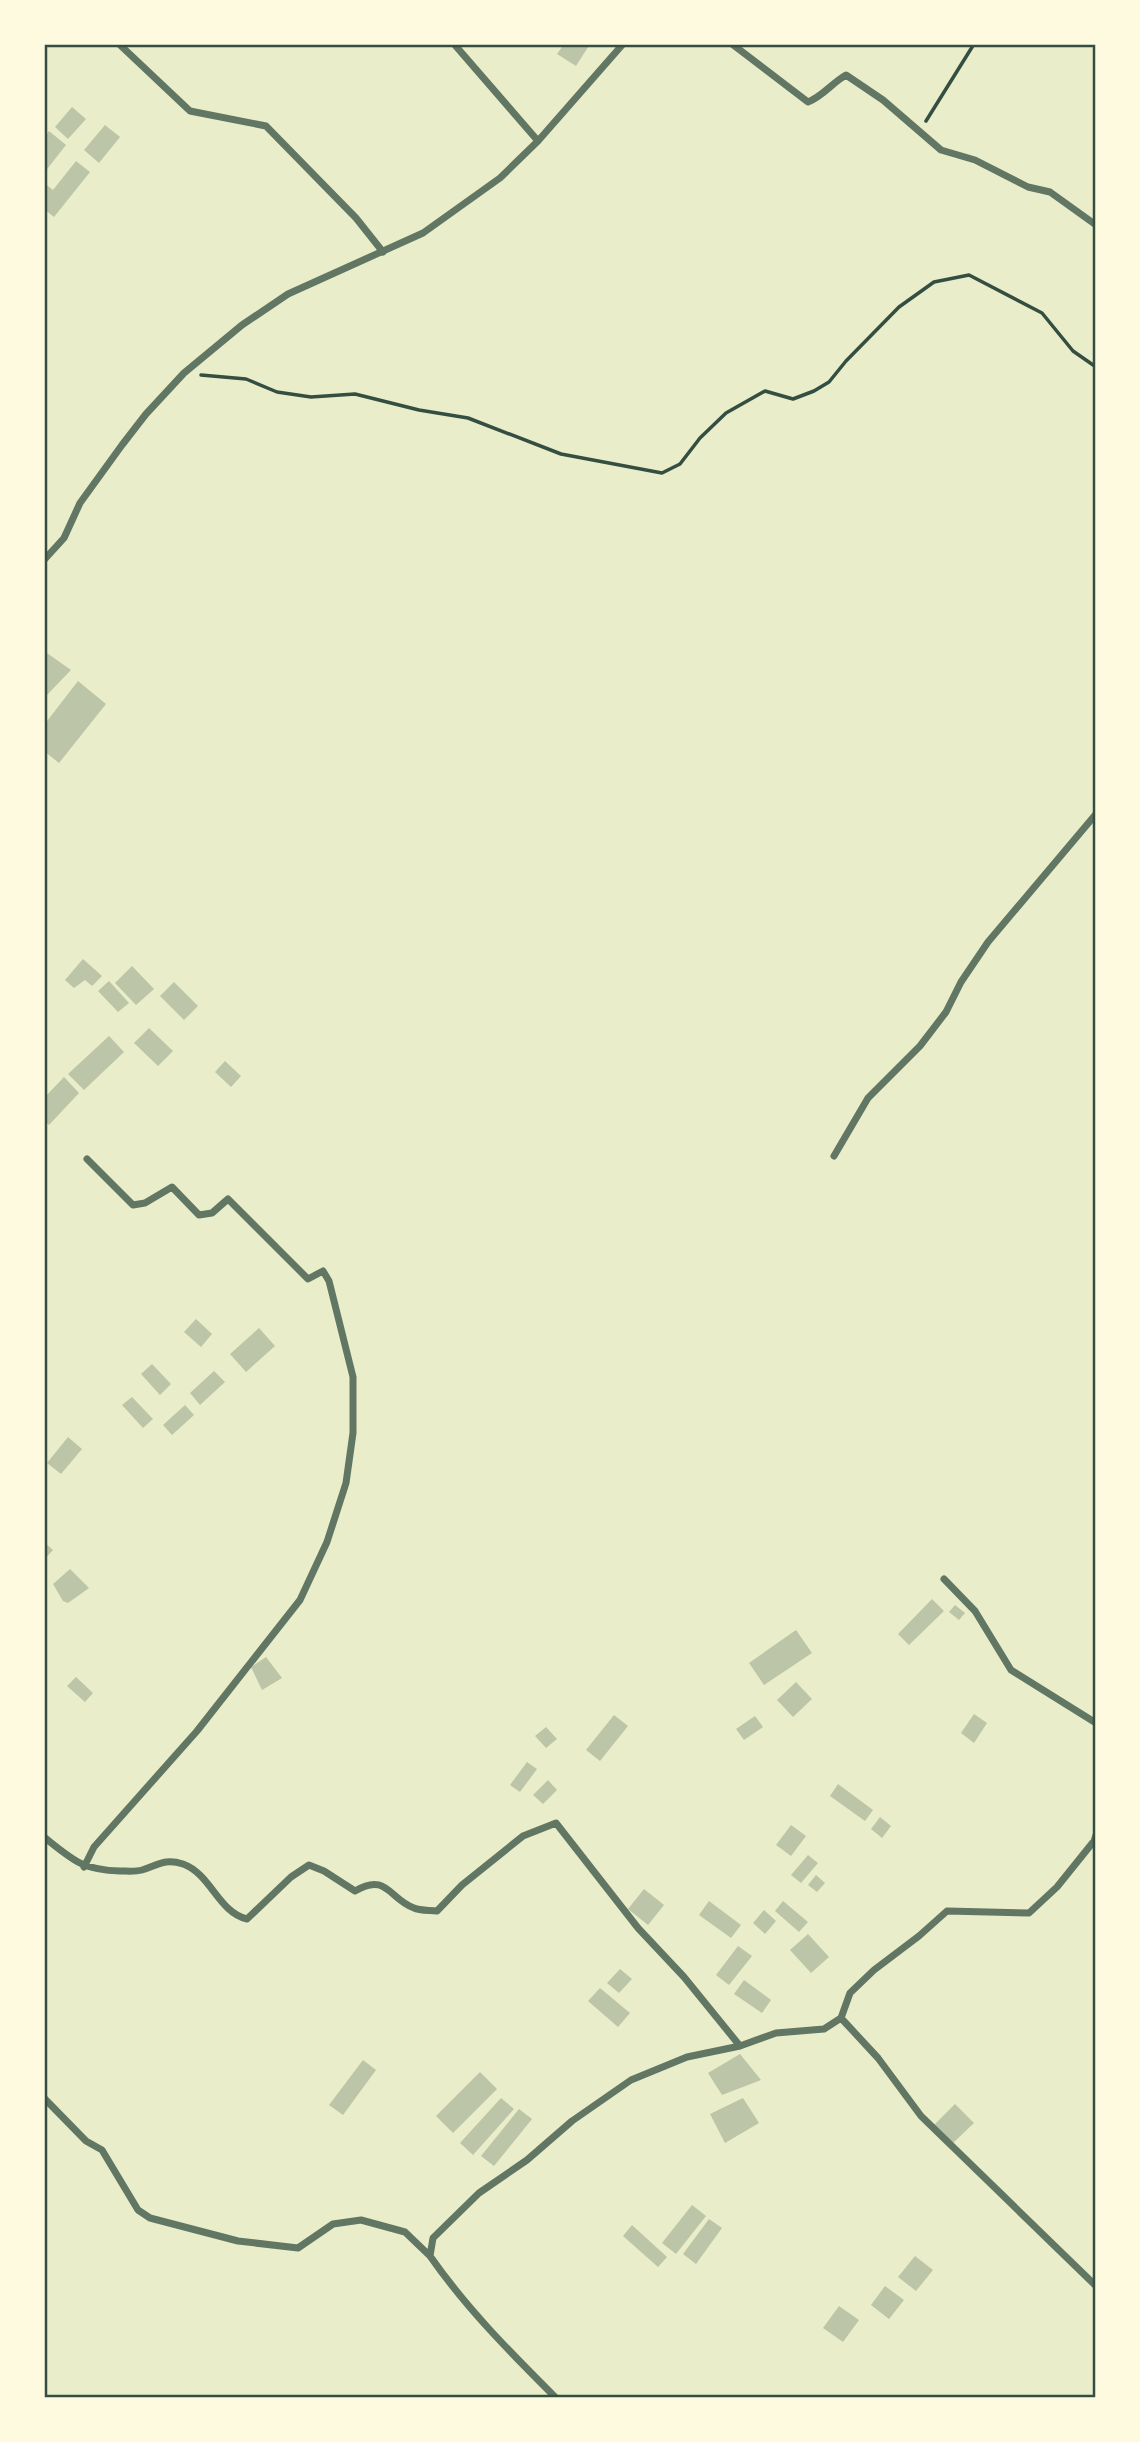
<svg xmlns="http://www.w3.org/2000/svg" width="1140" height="2442" font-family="Karla,sans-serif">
<rect width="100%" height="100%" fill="#e9edc9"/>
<path fill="#bcc5a7" d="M564,44H590L576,66L557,54Z
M72,107L86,119L68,139L55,127Z
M105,125L120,137L99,163L84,150Z
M49,131L66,145L44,173V138Z
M76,161L90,172L54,217L44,209V183L53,190Z
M44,651L71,670L46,696L44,694Z
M78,681L106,704L59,763L44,751V725Z
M83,959L102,976L92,986L85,980L74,988L65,980Z
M132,966L154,989L136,1005L115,983Z
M109,981L129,1003L118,1012L98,991Z
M174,982L198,1006L184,1020L160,996Z
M149,1028L173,1051L158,1066L134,1043Z
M109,1036L124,1052L84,1090L68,1074Z
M225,1061L241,1076L231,1087L215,1072Z
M64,1077L79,1093L49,1125L44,1120V1098Z
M196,1319L212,1334L201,1347L184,1332Z
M259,1328L275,1346L246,1372L230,1354Z
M152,1364L171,1384L160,1395L141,1374Z
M214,1371L225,1382L200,1405L190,1393Z
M132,1397L153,1419L143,1428L122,1405Z
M185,1405L194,1415L172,1435L163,1425Z
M68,1437L82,1449L61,1474L47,1463Z
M45,1543L53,1550L44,1560V1544Z
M70,1569L89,1588L68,1603L63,1601L53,1584Z
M932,1599L944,1611L909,1645L898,1634Z
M955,1605L965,1613L959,1620L949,1612Z
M796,1630L812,1653L764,1685L749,1663Z
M266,1657L282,1678L262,1690L251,1667Z
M76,1677L93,1693L85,1702L67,1686Z
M796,1682L812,1699L793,1717L777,1700Z
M974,1714L987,1723L974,1743L961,1733Z
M614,1715L628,1726L600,1761L586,1750Z
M755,1716L763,1727L744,1740L736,1729Z
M546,1727L557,1739L546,1748L535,1736Z
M527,1762L537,1769L520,1792L510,1785Z
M548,1780L557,1790L543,1804L533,1795Z
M838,1784L873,1810L865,1821L830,1796Z
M880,1817L891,1826L882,1838L871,1829Z
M791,1825L806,1836L791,1856L776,1845Z
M808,1855L818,1863L801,1883L791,1875Z
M816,1875L825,1883L817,1892L808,1885Z
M644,1889L664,1905L648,1925L628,1909Z
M709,1901L741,1925L731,1938L699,1915Z
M783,1901L808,1922L799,1932L775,1911Z
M764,1910L776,1921L765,1934L753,1923Z
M808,1934L829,1957L811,1973L790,1950Z
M738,1946L752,1956L729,1985L716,1975Z
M620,1969L632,1979L619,1993L607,1983Z
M744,1980L771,2000L762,2013L734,1994Z
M600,1988L630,2013L618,2027L588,2001Z
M740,2054L761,2080L722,2095L708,2073Z
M363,2060L376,2070L343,2115L329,2105Z
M480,2072L497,2089L453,2133L436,2116Z
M501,2098L514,2109L473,2155L460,2143Z
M743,2098L759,2123L725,2143L710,2114Z
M955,2104L974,2123L952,2144L934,2125Z
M519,2109L532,2119L494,2166L481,2156Z
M692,2205L706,2216L676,2254L662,2243Z
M709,2219L722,2228L696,2264L683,2254Z
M632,2225L667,2257L658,2267L623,2236Z
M915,2256L933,2270L916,2291L898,2277Z
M885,2286L904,2300L889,2319L871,2305Z
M839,2306L859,2320L843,2342L823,2328Z"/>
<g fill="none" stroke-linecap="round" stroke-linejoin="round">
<path stroke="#344e41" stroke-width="3.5" d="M926,121L974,44
M201,375L246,379L277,392L311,397L355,394L419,410L468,418L561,454L662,473L680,464L700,438L726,413L765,391L793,399L814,391L829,382L846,361L899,307L934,282L969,275L1042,313L1073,351L1096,367"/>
<path stroke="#617663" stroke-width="7" d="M119,44L190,111L266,126L356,218L383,252
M454,44L538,141
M732,44L808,102C823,96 832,83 846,75L883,100L941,150L975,160L1028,187L1050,192L1096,225
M44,560L64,538L80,503L122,445L146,414L184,373L242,325L288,294L423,233L500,178L538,141L623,44
M834,1156L868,1098L920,1046L946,1012L961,982L988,942L1096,814
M944,1579L975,1611L1011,1670L1096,1723
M1096,1835L1094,1841L1057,1887L1029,1913L947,1911L919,1936L874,1970L850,1993L841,2018L878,2058L921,2116L1096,2286
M44,1837C73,1860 82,1870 120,1871C127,1871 135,1872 142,1870C158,1865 165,1858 183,1864C211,1874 218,1912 247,1919L291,1877L309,1865L324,1871L355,1891C387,1872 389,1899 414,1908C420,1911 430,1910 437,1911L462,1885L523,1836L556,1823L638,1928L684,1977L740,2046L687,2057L631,2080L572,2121L527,2160L479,2193L433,2238L430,2256C467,2309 511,2353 556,2398
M84,1867L94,1847L197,1731L300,1600L327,1542L346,1483L353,1433V1377L329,1281L323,1271L308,1279L228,1199L212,1213L199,1215L172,1187L145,1203L133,1205L87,1159
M740,2046L776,2033L824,2029L841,2018
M44,2098L86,2141L102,2150L138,2210L150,2218L238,2241L298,2248L333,2224L361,2220L405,2232L430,2256"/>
</g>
<rect width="1140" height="2442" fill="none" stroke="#fefae0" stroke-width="91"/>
<rect x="46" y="46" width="1048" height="2350" fill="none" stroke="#344e41" stroke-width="2.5"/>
</svg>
